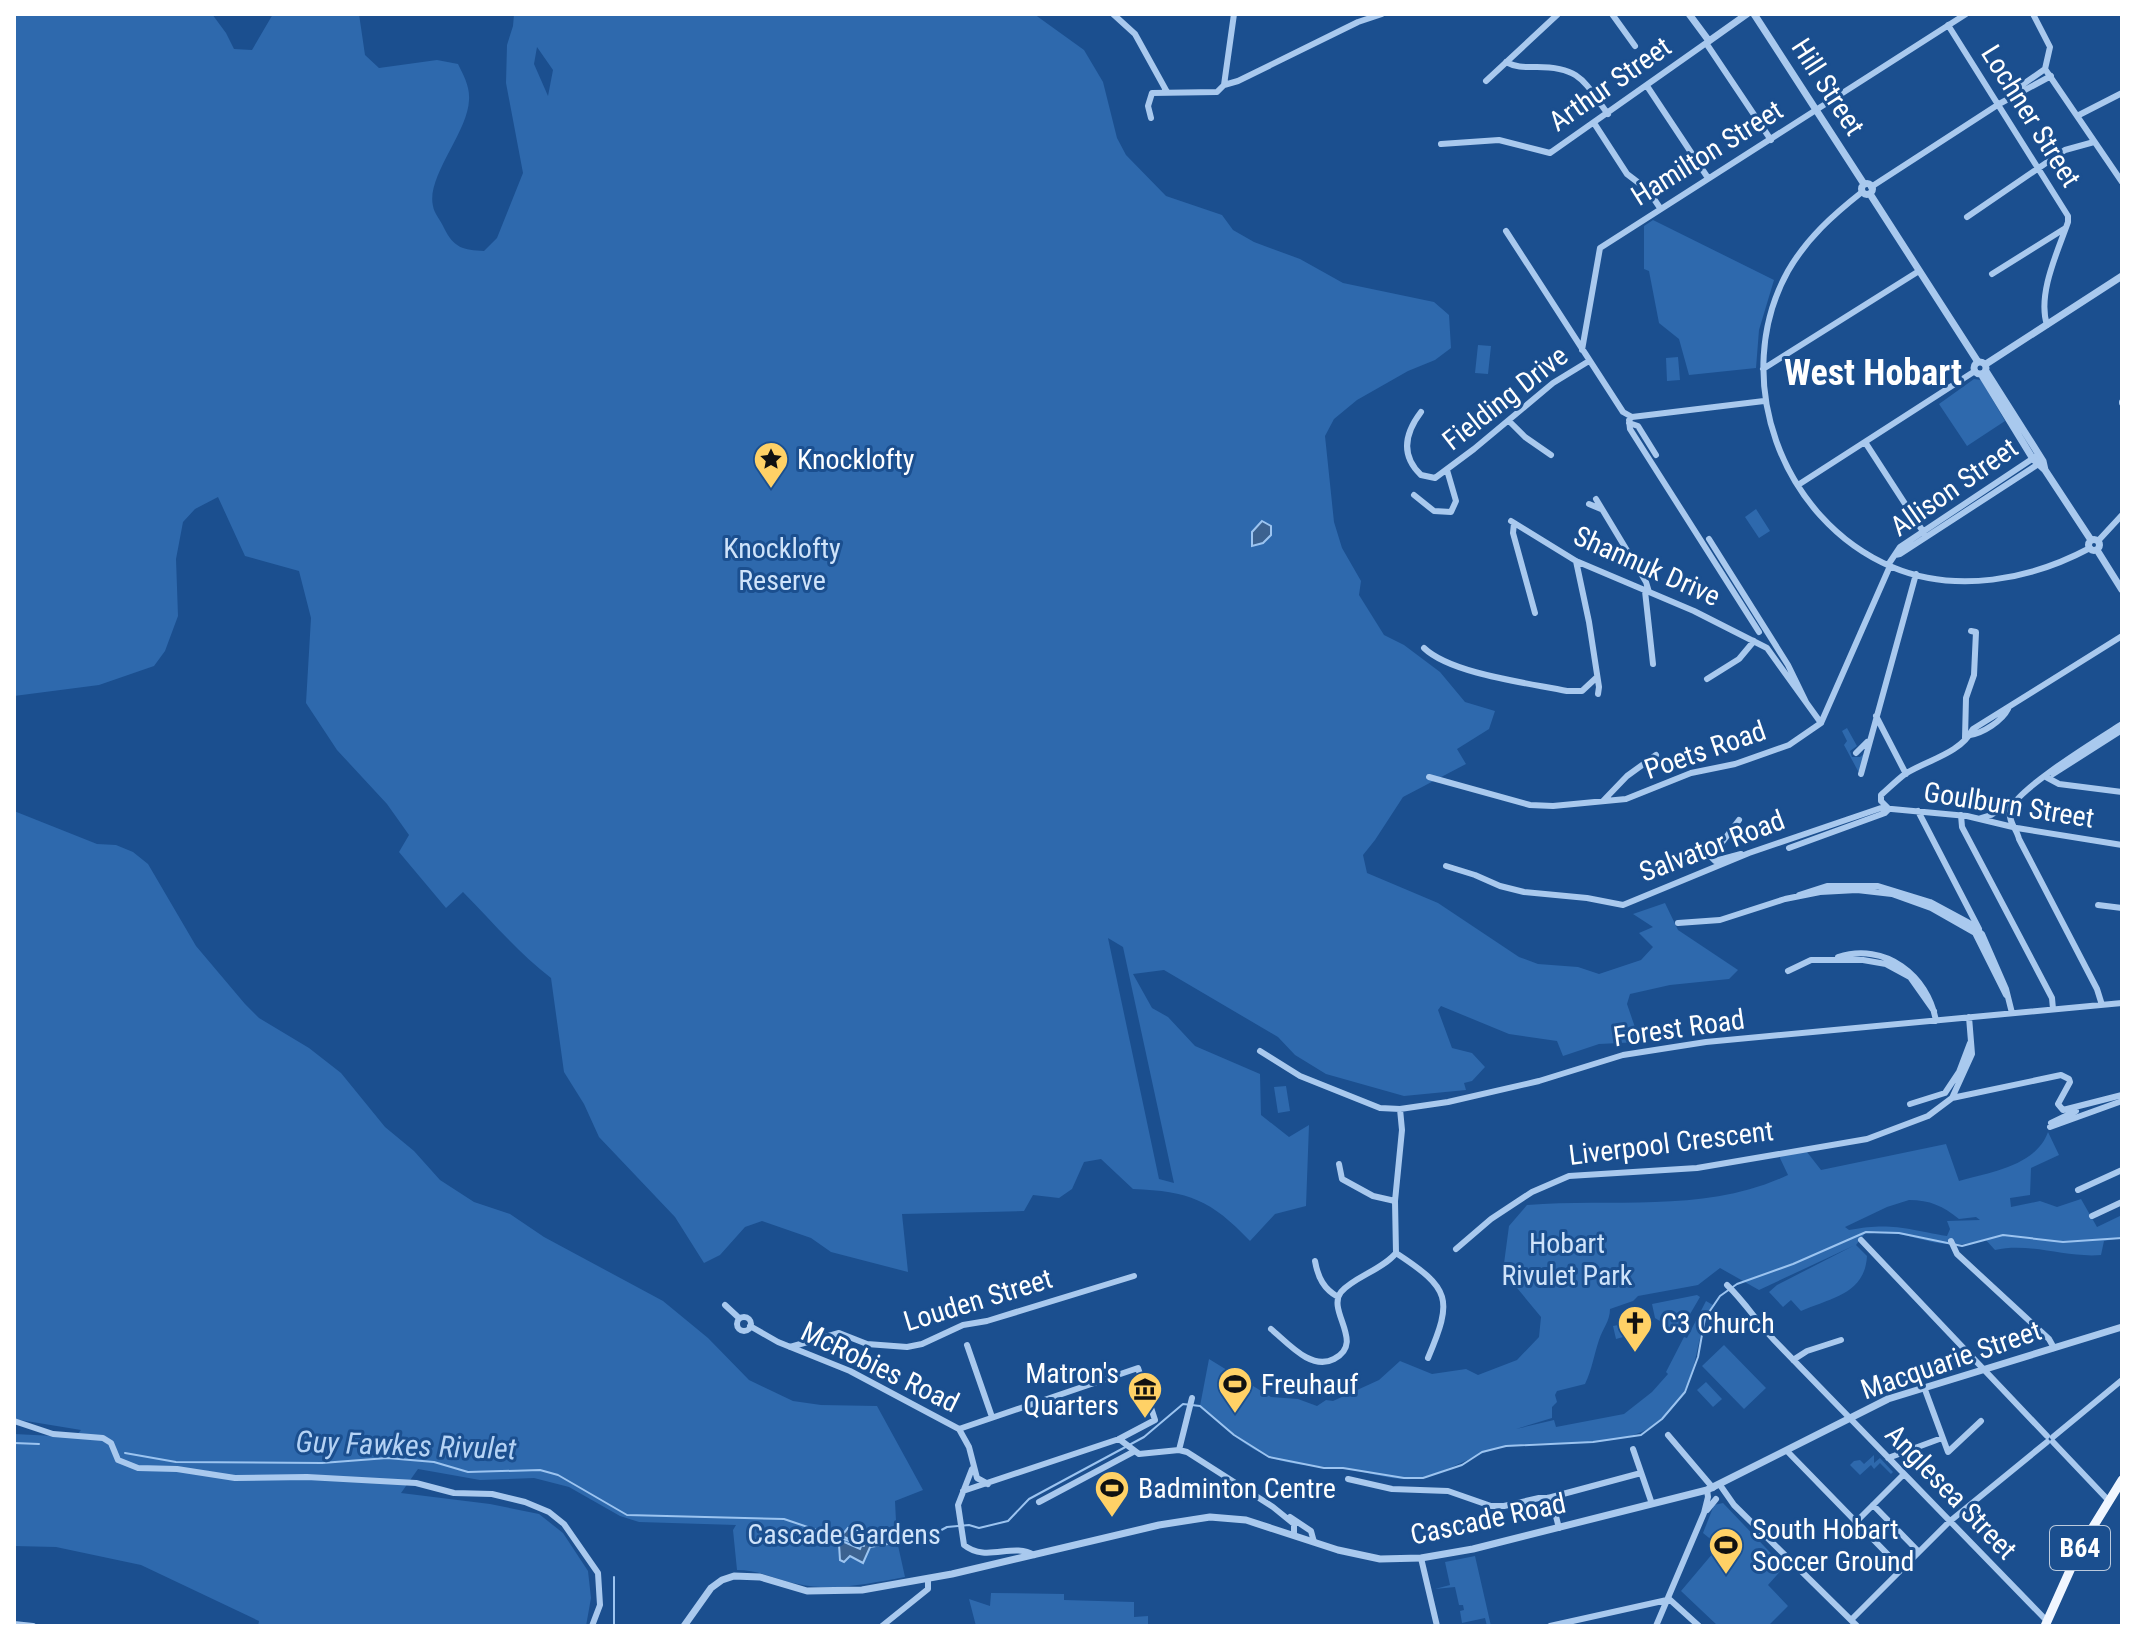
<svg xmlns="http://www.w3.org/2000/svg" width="2136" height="1640" font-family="'Roboto Condensed',sans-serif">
<rect width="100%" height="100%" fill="#1b4f8f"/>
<path fill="#2e69ad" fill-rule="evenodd" d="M14,14H212L226,33L234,49L252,50L273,14H359L365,55L379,68L437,60L458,64C464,76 470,87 469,100C468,132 426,177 433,206C434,213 441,221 444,228C454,248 463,250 484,251L497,238L523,173L506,83L507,45L513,26L514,14H1034L1084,50L1103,82L1117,138L1126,155L1166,196L1222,215L1233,230L1254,242L1300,259L1343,283L1434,302L1449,315L1451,348L1435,360L1408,371L1357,400L1334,419L1325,436L1334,522L1342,548L1361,581L1359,595L1384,635L1404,645L1440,672L1465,702L1495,711L1489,729L1457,749L1466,764L1403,797L1375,840L1363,855L1367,873L1438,903L1519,957L1538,964L1578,967L1599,974L1641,960L1653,947L1639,933L1653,927L1633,914L1665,903L1678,930L1738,970L1729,979L1670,985L1630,994L1627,1004L1640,1042L1599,1044L1563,1056L1557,1041L1509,1034L1441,1006L1438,1010L1452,1048L1472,1053L1485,1067L1472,1081L1464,1083L1466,1090L1404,1096L1326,1074L1295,1055L1278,1037L1164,970L1133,974L1152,1008L1168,1017L1195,1046L1260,1074L1261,1115L1289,1137L1309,1125L1306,1206L1275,1214L1250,1241C1211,1200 1189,1191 1133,1189L1101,1159L1084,1162L1072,1189L1059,1198L1033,1195L1024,1211L902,1214L908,1272L831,1252L811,1238L762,1221L745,1227L720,1255L704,1263L675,1217L599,1137L584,1104L564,1072L551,978C518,953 492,921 463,892L446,908L399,852L409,835L387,804L337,750L306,703L311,618L299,571L245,556L218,497L195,509L183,522L176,559L178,616L165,651L154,666L99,685L14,696ZM537,47L553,70L548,96L534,64ZM1108,938L1123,947L1174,1183L1159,1179Z
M1653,220L1774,280L1759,330L1756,368L1689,375L1679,339L1659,323L1649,271L1644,269V226Z
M1478,345L1491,346L1488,374L1475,373Z
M1678,357L1680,380L1667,381L1666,358Z
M1974,379L1981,380L2005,421L1967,446L1939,404Z
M1756,509L1770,531L1759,538L1745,517Z
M1847,728L1857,746L1850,751L1852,757H1860L1866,752L1861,770L1858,771L1844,745L1847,741L1842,731Z
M14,811L97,844L116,845L133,852L148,864L196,946L245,1004L259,1018L309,1048L341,1073L385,1127L414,1151L440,1180L474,1202L510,1214L544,1237L663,1301L708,1338L749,1380L793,1401L821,1405L877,1406L923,1490L895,1501L897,1541L905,1577C871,1583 833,1592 798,1584C777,1580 760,1570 737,1570L733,1530L736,1525L639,1522L620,1516L569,1487L534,1478L480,1480L418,1469L401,1493L490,1504L539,1514L563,1533L588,1571L591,1598L586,1626H258L259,1621L141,1565L56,1547L14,1546V1434L75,1437L81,1430L14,1419Z
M1286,1086L1290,1111L1278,1113L1274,1087Z
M2048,1132L2059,1155L2031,1168L2030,1195L2010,1198L2011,1207L2040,1201L2057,1207L2081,1199L2097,1227L2122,1215V1238L2104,1241L2101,1255C2065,1258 2030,1242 1995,1250L1985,1239C1939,1256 1911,1228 1866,1232L1856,1245L1867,1256C1865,1294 1831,1298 1801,1311L1791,1300L1783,1307L1769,1292L1777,1285L1853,1246L1759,1290L1720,1268L1698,1285L1638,1296L1633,1301L1610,1309C1610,1321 1603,1328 1599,1340C1594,1355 1592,1369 1585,1384L1557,1391L1555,1395L1557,1402L1552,1407V1418L1516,1429L1554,1420L1556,1427L1624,1414L1652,1392L1668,1374L1666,1372L1684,1337L1687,1338L1706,1301L1713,1305C1689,1346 1705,1380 1662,1419C1627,1451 1560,1440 1515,1445C1482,1448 1456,1469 1424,1477C1400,1484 1370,1472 1346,1469C1319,1465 1288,1467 1263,1454C1239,1443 1220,1423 1200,1406L1209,1359L1271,1397L1298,1399L1317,1406L1326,1400L1333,1401L1379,1380L1400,1361L1432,1374L1466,1369L1478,1375L1517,1360L1539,1337L1541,1317L1503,1271L1509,1226L1527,1205C1615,1198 1705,1214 1788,1175L1779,1156L1807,1152L1821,1170L1946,1144L1959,1181C1990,1172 2036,1166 2048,1132ZM1909,1200C1930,1200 1943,1206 1959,1219L1976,1217L1980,1220L1947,1221L1950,1229L1947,1236C1906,1229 1891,1222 1849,1230L1845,1227L1887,1207Z
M1697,1295L1700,1297L1679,1333L1655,1318L1652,1304Z
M1644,1320L1645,1331L1616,1339L1613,1326Z
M1724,1345L1766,1388L1744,1409L1702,1366Z
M1706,1382L1722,1399L1713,1407L1697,1390Z
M1874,1455V1463L1880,1458L1893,1472L1891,1474L1880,1463L1874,1469L1871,1465L1860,1475L1850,1465L1854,1461L1860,1460L1864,1464Z
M1723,1503L1784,1567L1768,1585L1788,1606L1768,1626H1718L1681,1591L1719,1546L1703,1533L1714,1505Z
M1475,1556L1491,1626H1487L1485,1618L1462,1623L1460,1611L1464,1610L1463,1605H1459L1455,1587L1435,1589L1450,1585L1445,1562Z
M991,1593L1064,1594V1600L1134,1602V1617L1148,1616V1626H976L969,1599L990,1606Z"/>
<path fill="#3c6290" stroke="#9cc4f0" stroke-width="2" d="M1262,521L1271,526V535L1263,543L1252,546V532Z
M848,1528L875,1536L863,1563L850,1556L844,1562L840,1560L839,1544L842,1541L860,1549L862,1544L844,1537L843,1534Z"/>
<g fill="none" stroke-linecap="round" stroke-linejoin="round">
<path stroke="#9cc4f0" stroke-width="2" d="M14,1443L39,1444
M125,1453L176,1462L322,1463L387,1458L434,1462L468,1472L540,1470L558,1475L627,1515L784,1519L864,1546
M870,1547L905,1541L926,1532L934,1534L947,1527L969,1525L979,1528L1008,1521L1029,1499L1144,1437L1183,1404L1200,1406L1234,1435L1269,1457L1324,1468H1343L1404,1478H1423L1462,1465L1482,1452L1506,1446L1593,1442L1641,1435L1662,1419L1685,1392L1698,1357L1705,1318L1720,1296L1737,1284L1793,1264L1866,1232L1899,1233L1962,1246L2003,1235L2063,1242L2122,1238
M614,1577V1626"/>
<path stroke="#a9c9ee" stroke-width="6" d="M1113,14L1135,34L1167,92
M1612,14L1635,46
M2033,14L2050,47L2045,69L2122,182
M1948,25L2068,216V222C2058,251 2037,294 2047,325
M1706,43L1771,140
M1506,62C1517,68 1526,67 1537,67C1581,67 1584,82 1608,114
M1486,81L1558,14
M1224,85L1234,14
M1647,86L1708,178
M2019,93L2022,85L2045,69
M2077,116L2122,93
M1151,118L1148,106L1152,93L1217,92L1224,85L1238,81L1358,22L1382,14
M1594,123L1627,174L1648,190L1660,208
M1441,144L1499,140L1550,153L1709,41
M1871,187L1999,104L2051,76
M1862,192C1833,215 1807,238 1788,271C1729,377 1781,520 1892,567C1956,594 2030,580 2090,548
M1967,217L2065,150L2094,142
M1506,231L1623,412L1632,417L1629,420L1630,429L1759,632
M1992,274L2064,229
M1582,350L1600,248L1966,14
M1763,369L1919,271
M2122,402V403
M1421,412C1405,433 1400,455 1421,475L1435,478L1474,449L1553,383L1589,361
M1632,417L1764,401
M1509,421L1525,437L1551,455
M1629,423L1638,426L1656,455
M1865,442L1924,533
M1798,485L1975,371
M1414,495L1434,511L1451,512L1456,501L1447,470
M1596,499L1646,582L1649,592
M1589,504L1601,509
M1511,521L1576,561L1694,611L1767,648L1821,723
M1514,523L1513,533L1535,613
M1709,539L1788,665L1806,702
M2098,541L2122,515
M1895,555L1900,554L2040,463
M1576,561L1589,622L1599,687L1598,694
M1888,565L1900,547L2035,457
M1645,591L1653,664
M1424,648C1451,674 1529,683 1567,691H1582L1596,678
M1707,679L1739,659L1754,641
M1876,716L1906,774
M1970,735C1983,733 2002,721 2008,709
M1965,738L1966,698L1974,675L1976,632L1971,631
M1856,753L1867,742
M1861,774L1916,574
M2053,774L2122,730
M1429,777L1530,805L1553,806L1626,799L1691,773L1735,764L1789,745L1821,723L1890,566
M2046,777L2059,784L2122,792
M1603,801L1627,776L1656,755
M1889,809L1881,801V795C1889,788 1897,780 1905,774C1927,760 1960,754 1973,729L2122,636
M1918,811L1979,929
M1961,815L1962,827L2052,998L2053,1009
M1981,818L1991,815L2013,801
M1739,820L1711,857L1715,861L1741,854
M1789,848L1885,813L1889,809
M1446,866L1475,875L1500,886L1524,892L1587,898L1623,905L1749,853L1881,808L1967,816L2017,828L2122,845
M1799,895L1827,886H1878L1930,902L1969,923L1982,934L2006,989L2012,1013
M2098,905L2122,908
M1678,923L1720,920L1785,899L1820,892L1857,890L1892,894L1931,908L1975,933L2006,995
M1838,957C1885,942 1928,975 1936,1021
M1788,971L1811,960H1863L1886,964L1910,977L1934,1011
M2102,1005L2097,989L2019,839C2017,829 2008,822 2010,811C2013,791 2102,737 2122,724
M1969,1017L1972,1054L1952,1098L2061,1075L2069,1079L2070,1082L2058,1104L2063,1110L2122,1095
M1260,1051L1300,1076L1380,1108L1400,1109L1448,1102L1539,1081L1623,1055L1706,1042L2122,1003
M1910,1104L1945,1093L1959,1072L1970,1043
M1400,1109L1402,1130L1395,1201L1396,1253C1451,1289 1453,1299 1428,1358
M2051,1123L2076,1111
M2050,1127L2122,1101
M1339,1164L1342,1179L1373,1196L1395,1201
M2078,1190L2122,1170
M2092,1216L2122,1202
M1861,1240L2047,1436
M1951,1241L1957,1254L2049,1339L2054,1348
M1456,1249L1491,1219L1532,1192L1569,1176L1697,1168L1867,1139L1928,1116L1952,1098
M1315,1261C1318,1278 1324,1289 1338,1297
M1727,1285C1745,1302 1757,1322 1774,1340L2047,1621
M725,1305L739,1318
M737 1324a7 7 0 1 1 14 0a7 7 0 1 1-14 0Z
M750,1326L778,1342L850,1371L959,1429L969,1447L977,1478L988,1484
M1271,1329C1288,1343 1311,1371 1334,1359C1366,1343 1326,1311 1341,1292C1354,1277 1382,1270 1396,1253
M967,1345L992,1417
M790,1347L839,1333L867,1344L907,1347L922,1344L963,1325L987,1321L1134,1276
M1793,1360L1807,1351L1841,1340
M1924,1387L1948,1452L1981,1421
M14,1421L53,1434L103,1438L111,1443L118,1460L138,1468L177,1469L235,1478L307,1477L416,1483L454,1493L492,1494L525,1502L549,1512L564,1524L598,1573L600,1605L592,1626
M959,1429L1138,1368L1155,1420L1119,1439L963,1491
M1668,1435L1713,1488
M2053,1437L2122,1380
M1119,1439L1139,1454L1179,1450L1187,1452L1273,1507L1294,1524V1535
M2053,1442L2109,1501
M1633,1449L1652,1504
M1179,1450L1192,1398
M1787,1451L1902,1569
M1888,1458L1942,1438
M972,1469L958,1505L964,1545C986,1563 1013,1542 1034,1555
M1348,1479L1392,1489L1448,1491L1491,1506H1504L1539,1498H1548L1641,1473
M1720,1485L1734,1505L1857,1626
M1548,1498L1552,1501L1559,1528
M1039,1502L1133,1452
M1873,1505L1918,1551
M1707,1510L1716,1499
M1290,1517L1311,1531L1314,1542
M1856,1522L1904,1474
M1421,1558L1437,1626
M1668,1598L1699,1626
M1851,1620L1949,1522L2047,1442
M14,1624L33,1626
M882,1626L928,1589V1579
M1550,1626L1667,1600
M1656,1626L1704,1513L1708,1497L1707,1490"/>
<path stroke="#a9c9ee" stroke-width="7" d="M1689,14L1709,41L1747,14
M1754,14L1864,184
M1861.5 189a5.5 5.5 0 1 1 11 0a5.5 5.5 0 1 1-11 0Z
M1870,194L1978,362
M1974 368a6 6 0 1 1 12 0a6 6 0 1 1-12 0Z
M1986,364L2122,276
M1986,371L2043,461L2045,470L2091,540
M1981,374L2033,459L2045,470
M2088.5 545a5.5 5.5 0 1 1 11 0a5.5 5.5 0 1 1-11 0Z
M2097,550L2122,590
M684,1626L711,1588L722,1580L734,1576L760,1577L807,1591L862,1590L952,1574L1159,1525L1210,1517L1246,1520L1338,1550L1380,1559L1421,1558L1473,1549L1707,1490L1888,1399L2122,1327"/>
<path stroke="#f0f6ff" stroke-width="9" d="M2045,1626L2080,1548L2122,1480"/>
</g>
<defs>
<g id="sight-pin" transform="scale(1.8)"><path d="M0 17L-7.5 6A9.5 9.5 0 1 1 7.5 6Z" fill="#ffd166" stroke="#1b4f8f"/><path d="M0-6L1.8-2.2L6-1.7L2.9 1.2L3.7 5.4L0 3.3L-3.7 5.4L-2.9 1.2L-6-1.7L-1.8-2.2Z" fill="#111"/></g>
<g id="church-pin" transform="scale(1.8)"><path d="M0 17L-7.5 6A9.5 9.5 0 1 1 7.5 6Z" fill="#ffd166" stroke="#1b4f8f"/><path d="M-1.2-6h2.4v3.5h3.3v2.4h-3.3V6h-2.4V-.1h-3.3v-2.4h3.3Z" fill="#111"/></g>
<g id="stadium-pin" transform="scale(1.8)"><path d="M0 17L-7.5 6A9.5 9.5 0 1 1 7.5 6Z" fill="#ffd166" stroke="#1b4f8f"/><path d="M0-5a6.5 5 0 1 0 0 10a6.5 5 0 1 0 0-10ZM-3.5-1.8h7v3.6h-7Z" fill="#111"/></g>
<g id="museum-pin" transform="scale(1.8)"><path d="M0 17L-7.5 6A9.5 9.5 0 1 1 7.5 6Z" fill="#ffd166" stroke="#1b4f8f"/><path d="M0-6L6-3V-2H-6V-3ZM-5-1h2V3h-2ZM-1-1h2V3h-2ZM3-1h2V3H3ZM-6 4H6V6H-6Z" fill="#111"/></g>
</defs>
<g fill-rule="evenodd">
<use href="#sight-pin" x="771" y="459"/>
<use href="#church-pin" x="1635" y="1323"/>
<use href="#stadium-pin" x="1235" y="1384"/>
<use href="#museum-pin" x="1145" y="1389"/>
<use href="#stadium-pin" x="1112" y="1488"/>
<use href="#stadium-pin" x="1726" y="1545"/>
</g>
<g text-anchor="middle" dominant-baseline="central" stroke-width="6" stroke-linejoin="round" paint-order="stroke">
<rect fill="#1b4f8f" stroke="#bbcadd" stroke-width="2" x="2050" y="1526" width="60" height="44" rx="6"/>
<g font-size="26" font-weight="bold" fill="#fff">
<text x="2080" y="1548">B64</text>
</g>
<g font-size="28" fill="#fff" stroke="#1b4f8f">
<text transform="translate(1610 84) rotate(-35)">Arthur Street</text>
<text transform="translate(1828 87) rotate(57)">Hill Street</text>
<text transform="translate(2031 116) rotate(58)">Lochner Street</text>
<text transform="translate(1707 153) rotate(-32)">Hamilton Street</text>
<text transform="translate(1505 398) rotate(-38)">Fielding Drive</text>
<text transform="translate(1954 487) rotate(-35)">Allison Street</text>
<text transform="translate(1647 566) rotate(24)">Shannuk Drive</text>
<text transform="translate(1705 750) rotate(-19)">Poets Road</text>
<text transform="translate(2009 805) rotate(9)">Goulburn Street</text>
<text transform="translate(1712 846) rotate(-21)">Salvator Road</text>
<text transform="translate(1679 1028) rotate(-8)">Forest Road</text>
<text transform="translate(1671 1143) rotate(-7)">Liverpool Crescent</text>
<text transform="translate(978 1300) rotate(-17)">Louden Street</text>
<text transform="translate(1951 1360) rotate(-19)">Macquarie Street</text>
<text transform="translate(880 1367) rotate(26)">McRobies Road</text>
<text transform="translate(1951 1492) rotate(46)">Anglesea Street</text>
<text transform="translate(1488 1519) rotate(-12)">Cascade Road</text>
</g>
<g font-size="28" fill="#fff" stroke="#1b4f8f" text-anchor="start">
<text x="797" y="459">Knocklofty</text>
<text x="1661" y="1323">C3 Church</text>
<text x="1119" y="1373" text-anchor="end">Matron's<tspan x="1119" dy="32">Quarters</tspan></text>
<text x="1261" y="1384">Freuhauf</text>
<text x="1138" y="1488">Badminton Centre</text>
<text x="1752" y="1529">South Hobart<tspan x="1752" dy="32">Soccer Ground</tspan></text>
</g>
<g font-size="28" fill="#cfe3fa" stroke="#1b4f8f">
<text x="782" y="548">Knocklofty<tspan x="782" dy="32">Reserve</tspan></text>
<text x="1567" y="1243">Hobart<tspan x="1567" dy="32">Rivulet Park</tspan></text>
<text x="844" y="1534">Cascade Gardens</text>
</g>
<g font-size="30" font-style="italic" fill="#b5d3f5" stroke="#1b4f8f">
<text transform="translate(406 1445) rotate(2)">Guy Fawkes Rivulet</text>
</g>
<g font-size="36" font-weight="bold" fill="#fff" stroke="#1b4f8f">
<text x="1873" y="373">West Hobart</text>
</g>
</g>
<rect width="2136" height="1640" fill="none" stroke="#ffffff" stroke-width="32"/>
</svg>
